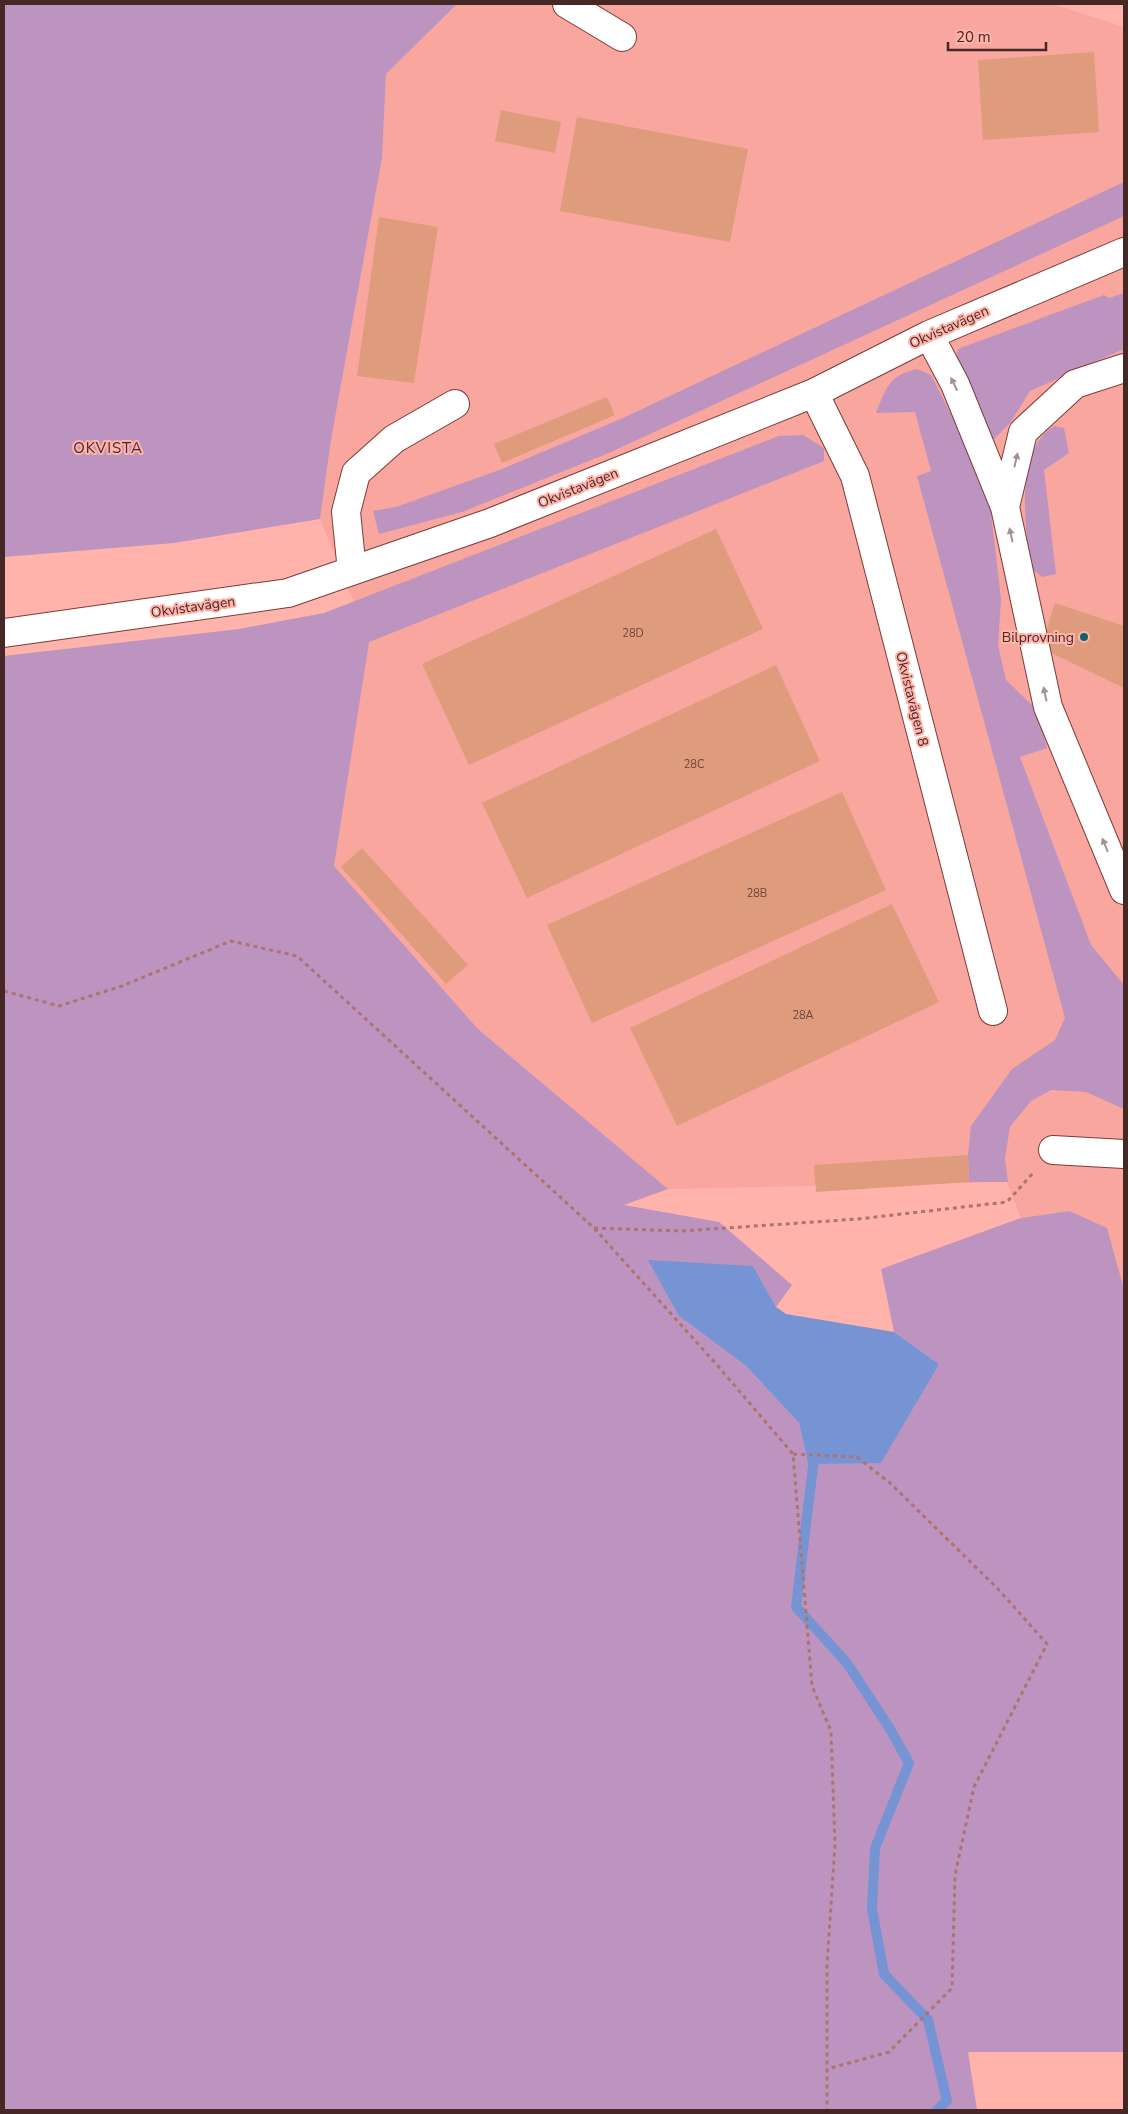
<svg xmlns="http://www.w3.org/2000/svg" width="1128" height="2114" font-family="'Nunito Sans',sans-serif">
<rect width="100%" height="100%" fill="#ffb3ab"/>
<path fill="#f9a69f" d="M457,4H1053L1124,27V1289L1107,1228L1070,1211L1021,1218L1007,1182L668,1189L478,1029L334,866L369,639L320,519L331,440L382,158L386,74Z"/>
<path fill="#bd94bf" d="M4,4H457L386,74L382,158L331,440L320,519L174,543L4,557Z
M1124,182V216L611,452L462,512L379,534L373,511L396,507L502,469L623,418Z
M1124,293V349L1030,391L1010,423L990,443L955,360L958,349L1104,295L1109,298Z
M917,369L931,375L988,487L1001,599L998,645L1006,680L1037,710L1047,748L1020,757L1091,945L1124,985V1109L1086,1092L1051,1090L1031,1101L1010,1127L1005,1158L1008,1182H969L968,1155L971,1126L1012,1069L1055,1040L1065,1018L917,476L931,471L915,412L876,413C886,388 889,375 917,369Z
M1055,426L1064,428L1069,453L1044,470L1056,574L1042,577L1030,567C1026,528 1013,448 1055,426Z
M803,435L824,448V461L369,642L334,866L478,1029L668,1189L624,1205L719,1222L792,1285L776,1307L753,1266L679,1316L746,1366L799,1423L808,1464L939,1364L894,1332L881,1269L1021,1218L1070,1211L1107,1228L1124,1289V2052H968L977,2110H4V656L239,629L324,613L779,436Z"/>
<path fill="#7693d3" d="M648,1260L753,1266L776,1307L786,1314L894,1332L939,1364L881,1463L808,1464L799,1423L746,1366L679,1316Z"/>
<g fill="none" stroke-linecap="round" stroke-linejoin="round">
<path stroke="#7693d3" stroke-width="10" d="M815,1450L796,1607L847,1663L890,1729L909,1763L875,1848L872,1909L884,1974L928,2020L947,2101L937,2110"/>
</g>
<path fill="#de9c7d" d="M1094,52L1099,132L983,140L978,60Z
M501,110L561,122L555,153L495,141Z
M577,117L748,149L730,242L560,211Z
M379,217L438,227L414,383L357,376Z
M607,397L615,415L502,463L494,444Z
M716,529L763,629L469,765L422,664Z
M1055,603L1124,626V688L1041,648Z
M776,665L820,761L527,898L482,803Z
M842,792L886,890L592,1023L547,925Z
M362,848L468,965L446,984L341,867Z
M892,904L939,1002L677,1126L630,1028Z
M968,1155L969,1182L816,1192L814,1165Z"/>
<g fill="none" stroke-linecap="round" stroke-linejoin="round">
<g stroke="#7c3b37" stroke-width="30">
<path id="minor" d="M567,4L622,37
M929,335L955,384L1005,507L1048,707L1124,890
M814,393L855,476L993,1011
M1005,507L1023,432L1075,384L1124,368
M352,571L346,512L356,473L394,439L455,404
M4,633L288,593L490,523L814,393L929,335L1124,252
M1053,1150L1124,1154"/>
</g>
<path stroke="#ac746f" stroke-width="3" stroke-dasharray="4 4" stroke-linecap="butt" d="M4,991L59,1006L122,986L231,941L297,956L594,1228L717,1365L793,1454L812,1686L831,1731L835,1845L827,1964V2110
M594,1228L682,1231L858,1219L1007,1202L1033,1173
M793,1454L857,1457L890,1483L998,1589L1047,1644L974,1787L955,1875L952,1988L889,2052L827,2069"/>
<use href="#minor" stroke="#fff" stroke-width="28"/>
</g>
<defs><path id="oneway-solid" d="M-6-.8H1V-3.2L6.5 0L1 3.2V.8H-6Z" transform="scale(1.25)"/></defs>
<g fill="#a29392">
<use href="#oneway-solid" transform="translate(954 384) rotate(-115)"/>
<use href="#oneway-solid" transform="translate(1016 460) rotate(-77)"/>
<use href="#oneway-solid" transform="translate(1011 535) rotate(-102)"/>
<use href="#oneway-solid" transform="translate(1045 694) rotate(-102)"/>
<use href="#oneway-solid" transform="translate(1105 845) rotate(-112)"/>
</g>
<circle fill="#13626a" stroke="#ffb3ab" stroke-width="2" cx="1084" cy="637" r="5"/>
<g text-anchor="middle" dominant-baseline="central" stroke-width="4" stroke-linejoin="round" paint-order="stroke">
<g font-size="11" fill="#6b443b">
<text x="633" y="633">28D</text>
<text x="694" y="764">28C</text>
<text x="757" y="893">28B</text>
<text x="803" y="1015">28A</text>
</g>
<g font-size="14" fill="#452725" stroke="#ffb3ab">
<text transform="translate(949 327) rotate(-24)">Okvistavägen</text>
<text transform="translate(578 488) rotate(-22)">Okvistavägen</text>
<text transform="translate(193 607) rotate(-8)">Okvistavägen</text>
<text transform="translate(912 699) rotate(76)">Okvistavägen 8</text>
</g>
<g font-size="14" fill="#452725" stroke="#ffb3ab" text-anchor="end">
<text x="1074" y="637">Bilprovning</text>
</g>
<g font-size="15" letter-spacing="1" fill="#452725" stroke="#ffb3ab">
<text x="108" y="448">OKVISTA</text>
</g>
</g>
<rect width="1128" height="2114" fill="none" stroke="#452725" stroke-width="10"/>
<path d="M948 42v8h98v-8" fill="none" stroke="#452725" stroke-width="2.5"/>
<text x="956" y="42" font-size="15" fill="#452725" stroke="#ffb3ab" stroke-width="4" paint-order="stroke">20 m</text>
</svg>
